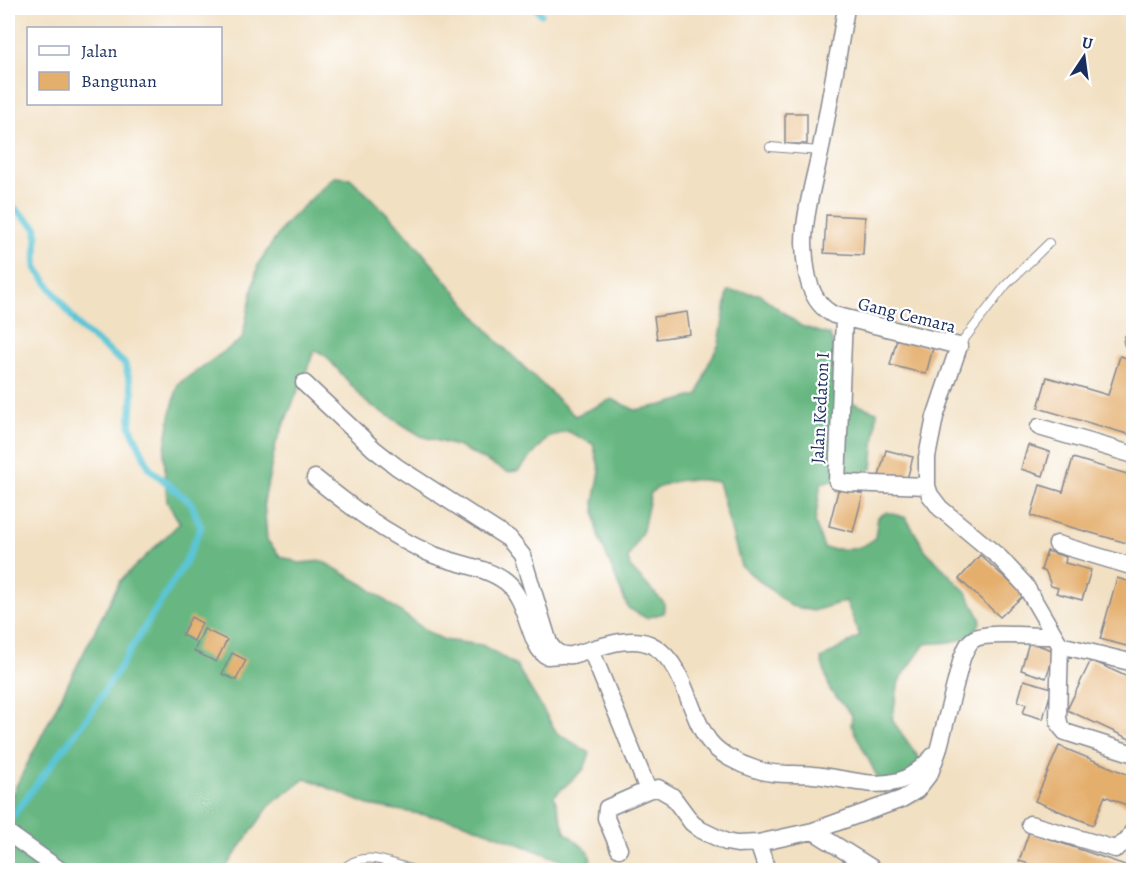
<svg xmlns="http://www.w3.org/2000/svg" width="1141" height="878" font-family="Alegreya,serif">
<rect width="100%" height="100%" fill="#fff"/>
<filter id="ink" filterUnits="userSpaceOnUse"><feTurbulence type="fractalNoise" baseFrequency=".0167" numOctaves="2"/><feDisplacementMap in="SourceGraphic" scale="12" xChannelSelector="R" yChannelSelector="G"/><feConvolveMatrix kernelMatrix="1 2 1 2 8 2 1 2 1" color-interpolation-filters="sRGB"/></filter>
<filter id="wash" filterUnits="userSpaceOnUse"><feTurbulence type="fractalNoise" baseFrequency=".008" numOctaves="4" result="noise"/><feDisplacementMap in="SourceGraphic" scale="24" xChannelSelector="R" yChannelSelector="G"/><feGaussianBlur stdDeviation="1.35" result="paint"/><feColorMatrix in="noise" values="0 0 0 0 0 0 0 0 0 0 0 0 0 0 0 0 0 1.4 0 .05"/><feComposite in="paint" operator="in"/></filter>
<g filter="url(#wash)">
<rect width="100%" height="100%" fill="#f2e0c2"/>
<path fill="#67b782" stroke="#417370" stroke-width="1.5" d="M334,177L350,178L401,227L495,339L575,416L612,399L635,410L663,405L698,395L708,365L719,344L728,291L759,294L801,326L830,335L850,402L877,412L872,469L821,483L815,523L824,548C844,550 859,552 875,538L878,517L887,512L906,518L926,551L967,593L981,620C973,644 946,642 925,644L899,681L892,720L926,768L908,789L889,791L881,784L851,725L852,715L830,690L821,659L860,636L846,601L813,611L791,606L741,566L718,482C691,478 675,477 651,492L643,530L628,558L630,567L664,603V613L646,618L628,608L598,535L594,503L600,471L593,444L567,431L548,438L518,471L507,472L459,447L421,436L366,402L325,355L315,350L276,443L264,501L267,540L280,556L299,563L322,561L364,585L428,632L444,640L482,645L516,665L557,733L590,753L584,769L554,796L565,832L589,852L591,862L586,870L460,821L368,805L306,778L270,805L224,870H8V802L120,581L180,523L167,502L164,454L170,417L178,384L242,339L258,264L286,223Z"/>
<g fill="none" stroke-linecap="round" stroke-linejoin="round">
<path stroke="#5bc5d5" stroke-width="7" d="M536,8L541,14
M8,203L37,228L36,268L81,329L125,364L133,393L130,426L150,469L191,503L201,527L185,563L92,711L8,822"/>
</g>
<g id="blocks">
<path fill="#e4ae6c" d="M785,113H807V144H785Z
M826,215L865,217L863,255L824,253Z
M687,312L690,334L657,339L654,317Z
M897,339L933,348L926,374L890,365Z
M1120,356L1134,360V436L1038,408L1047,377L1108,395Z
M1028,445L1050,452L1043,476L1021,469Z
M886,450L913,457L906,483L879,476Z
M1073,458L1134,476V545L1031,516L1040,485L1063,492Z
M839,487L863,494L853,532L829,526Z
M1047,551L1066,557L1065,563L1091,570L1082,600L1056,593L1058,588L1051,586L1046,572L1041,570Z
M980,555L1024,595L1000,617L959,579Z
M1117,578L1134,583V648L1100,639Z
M191,617L202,623L194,641L182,635Z
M204,629L227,640L216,662L194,651Z
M1029,642L1055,651L1046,678L1021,670Z
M232,653L246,660L236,680L222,674Z
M1091,660L1134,680V741L1067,710Z
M1024,680L1052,688L1043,719L1023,713L1026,704L1018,701Z
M1059,746L1134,777V801L1131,807L1105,796L1093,825L1035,801Z
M1029,832L1134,868V870H1049L1019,861Z"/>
</g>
</g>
<g filter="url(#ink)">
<use href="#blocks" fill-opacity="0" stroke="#868890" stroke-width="1.5"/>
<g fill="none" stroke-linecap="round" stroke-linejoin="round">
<g stroke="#868890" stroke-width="10">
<path id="service" d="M770,147L820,151
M959,346L1006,285L1049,243
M342,870C365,848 387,863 414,870"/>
</g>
<g stroke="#868890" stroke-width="19">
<path id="minor" d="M846,8C838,56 829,104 820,153C814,180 804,216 804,243C805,270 808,302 834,315L959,346L935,417L927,457V486L930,495L940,508L1000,558L1025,585L1060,645L1058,718L1060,726L1065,732L1134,754
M844,319L837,481L848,483L927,486
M1132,341H1134
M304,383L374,449L397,467L509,539L522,555L549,643C555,653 561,656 572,655C595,649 633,632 655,647C686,667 688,713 709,741C719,754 739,764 755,769C773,776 794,773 813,775C841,777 871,789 899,781C915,776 927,763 938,751
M1039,427L1134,455
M315,478C351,507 386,534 429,553C454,564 485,566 506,582C528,599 529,648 547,656L561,655
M1057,544L1134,567
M1060,645L1134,663
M591,650L648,790
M1030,824L1115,849L1127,841L1134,829
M813,831L875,870
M8,833L60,870
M758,843L767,870
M619,849L606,818L607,808L648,790L658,788L672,796L692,823L701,830L726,842L737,844L758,843L813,831L902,799L917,790L930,773L938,751L962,658C965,652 967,643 974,639C986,631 1036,637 1053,636"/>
</g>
<use href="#service" stroke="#fff" stroke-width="8"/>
<use href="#minor" stroke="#fff" stroke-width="16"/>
</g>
</g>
<g text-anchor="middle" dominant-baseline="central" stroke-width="4.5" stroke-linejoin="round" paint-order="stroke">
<g font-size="18" fill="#1b2f5e" stroke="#fff">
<text transform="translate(907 315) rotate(14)">Gang Cemara</text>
<text transform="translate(820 408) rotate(-87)">Jalan Kedaton I</text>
</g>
</g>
<rect width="1141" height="878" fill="none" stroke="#fff" stroke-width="30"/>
<rect x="27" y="27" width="195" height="78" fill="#ffffff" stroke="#a4acbf" stroke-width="1.5"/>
<rect x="39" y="46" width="30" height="9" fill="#ffffff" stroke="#a4acbf" stroke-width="1.5"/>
<text x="81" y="57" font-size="18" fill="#1b2f5e">Jalan</text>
<rect x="39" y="72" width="30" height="18" fill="#e4ae6c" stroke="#a4acbf" stroke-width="1.5"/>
<text x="81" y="87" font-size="18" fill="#1b2f5e">Bangunan</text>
<g transform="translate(1084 57) rotate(13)" stroke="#ffffff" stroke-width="4.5" paint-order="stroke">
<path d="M0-4.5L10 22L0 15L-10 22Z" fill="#1b2f5e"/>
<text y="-9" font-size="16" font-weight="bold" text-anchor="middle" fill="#1b2f5e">U</text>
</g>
</svg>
